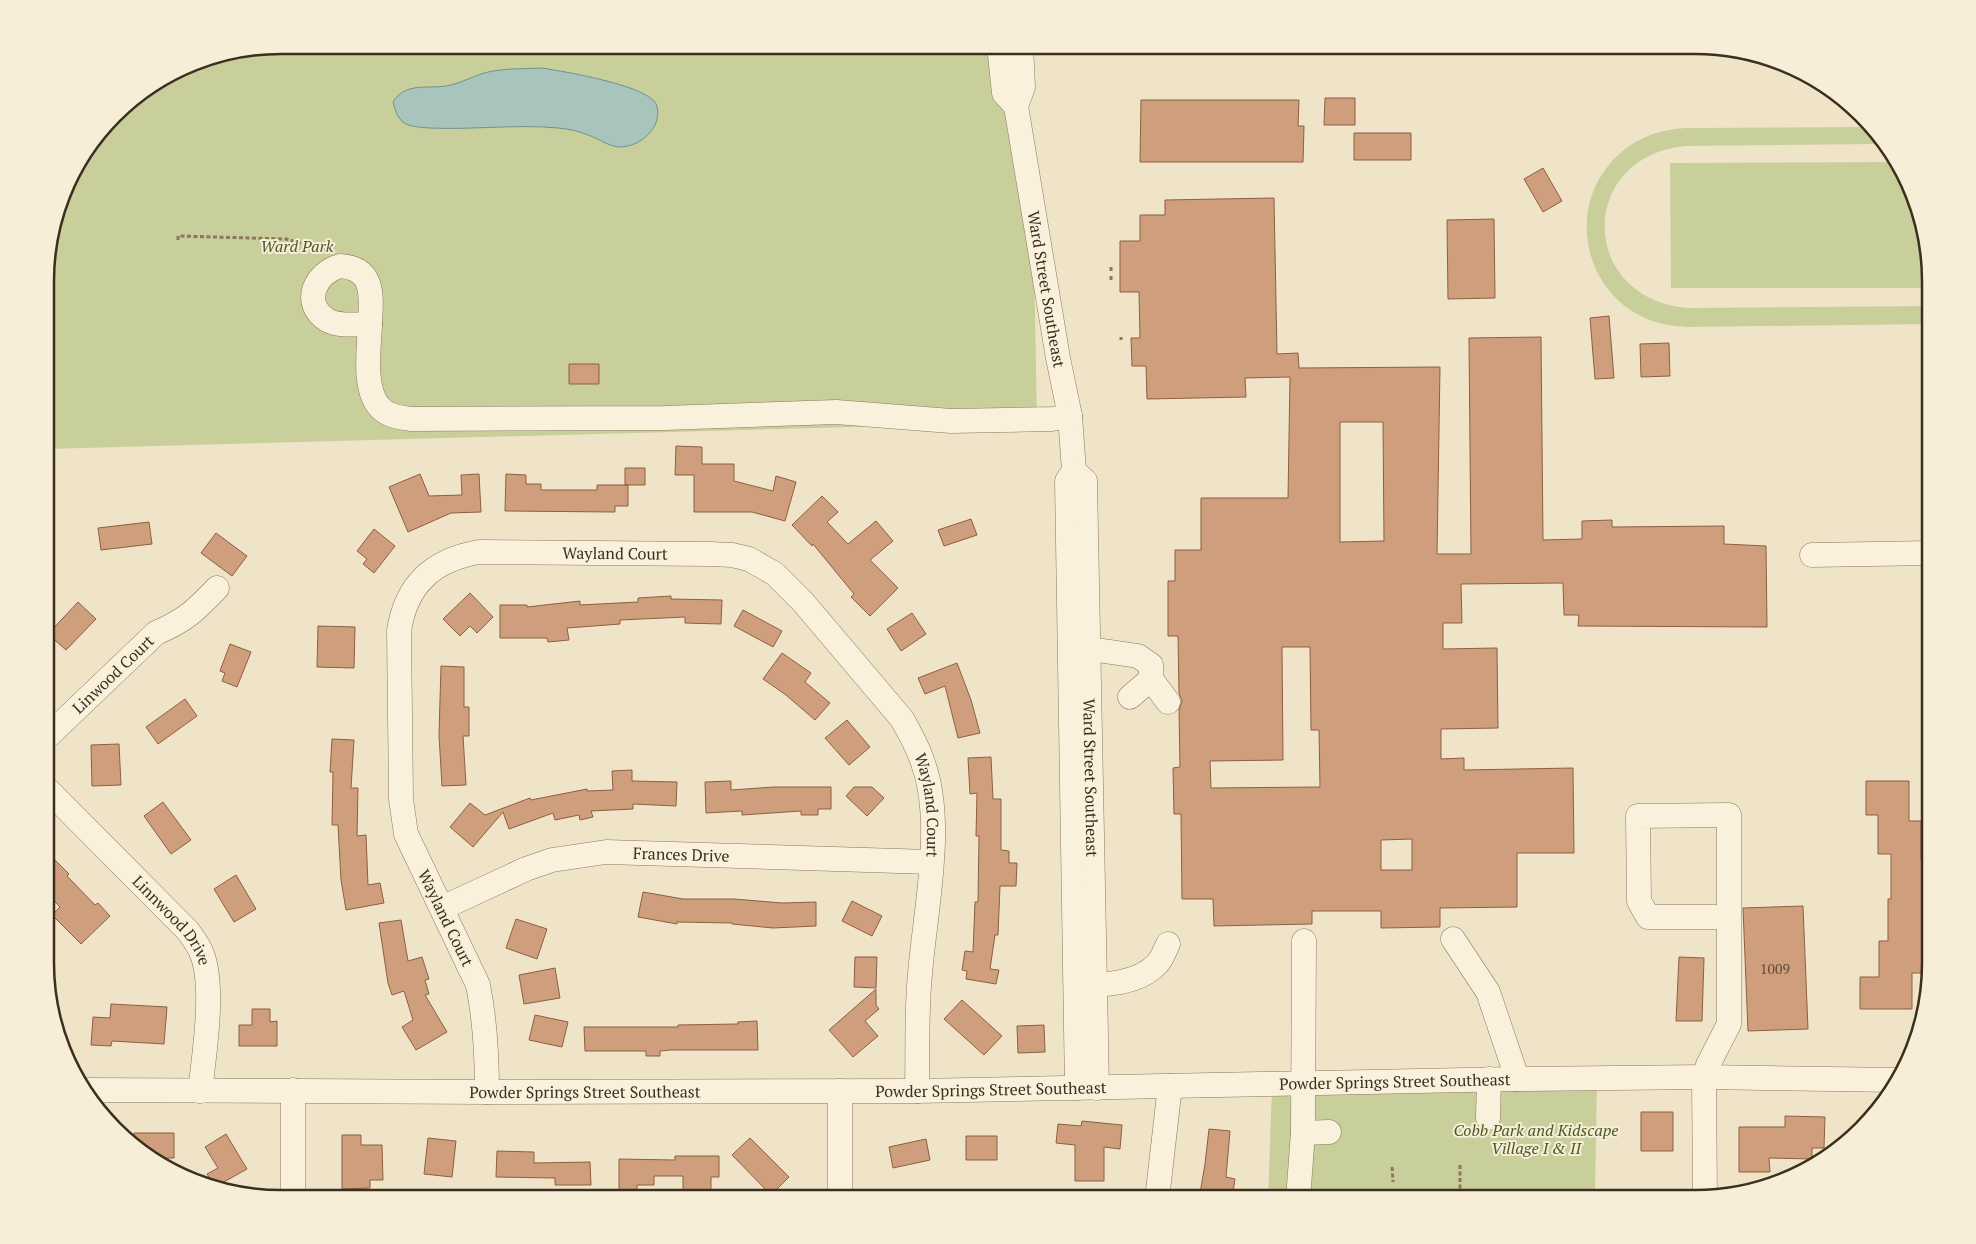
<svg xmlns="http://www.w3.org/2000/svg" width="1976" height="1244" font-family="'PT Serif',serif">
<rect width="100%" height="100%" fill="#f0e4c8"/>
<path fill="#c9cf9b" d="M513,45H1009L1033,202L1037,422L47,449V251L69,176L125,104L191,63L252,51Z
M1866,127L1881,144L1685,146C1577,157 1578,298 1687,308L1931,306V324L1687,327C1674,326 1662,325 1650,320C1594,299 1571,232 1598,181C1609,161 1627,144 1648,136C1660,131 1672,129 1685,128Z
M1898,162L1931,266V288H1671L1670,163Z
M1597,1078L1595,1199H1268L1272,1088Z"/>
<path fill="#a9c4bc" stroke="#6f938a" d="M542,68C567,72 638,84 654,101C660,108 658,120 654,127C647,138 637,145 623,147C610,148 600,139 588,135C579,131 568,129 558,128C516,124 472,130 429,128C406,126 399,126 393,102C405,82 427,89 446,86C459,84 471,77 484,73C503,68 522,69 542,68Z"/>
<path fill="#cf9f7d" stroke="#8d5f41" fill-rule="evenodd" d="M1325,98H1355V125H1324Z
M1141,100H1299L1298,126H1304L1303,162H1140Z
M1354,133H1411V160H1354Z
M1543,168L1562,201L1543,212L1524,179Z
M1274,198L1277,354L1298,353L1299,368L1440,367L1437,554H1471L1469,338L1541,337L1543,540L1582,539V521L1612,520V527L1724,526V544L1766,546L1767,627L1578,626L1579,615H1564L1563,583L1461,584L1462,623H1443V649L1497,648L1498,728L1441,729V759L1464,758V770L1573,768L1574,853H1517V907L1440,908V927L1381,928V911H1312V924L1214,926L1213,899H1182L1181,814H1174L1173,768L1180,767L1179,710L1182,701L1179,693L1178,636H1168V581H1175V550H1201V498H1288L1290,377L1245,378L1246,397L1147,399L1146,366H1132L1131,338H1140L1139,292H1120V241H1140V215H1165V200ZM1340,422H1383L1384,541L1340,542ZM1282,647H1310L1311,730H1319L1320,787L1211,788L1210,761L1283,760ZM1412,839V870H1381V840Z
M1494,219L1495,298L1448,299L1447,220Z
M1609,316L1614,378L1595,379L1590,318Z
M1669,343L1670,376L1641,377L1640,344Z
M569,364H599V384H569Z
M676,446L702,447V464H734V481L773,491L776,476L796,482L785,521L752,512H694V475H675Z
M625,468H645V485H625Z
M420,474L429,496L462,495L461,475L479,474L481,512L451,513L408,532L389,487Z
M506,474L526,475V484H541V490H597V485H628V506H615V512L505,511Z
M822,496L838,512L827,522L848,544L876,521L893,541L870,560L898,588L870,616L851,597L854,594L813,544L812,546L792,525Z
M971,519L977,535L944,546L938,530Z
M149,522L152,544L101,550L98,528Z
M374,529L395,546L374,573L363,564L367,559L357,551Z
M216,533L247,556L232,576L201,553Z
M470,593L493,617L477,633L470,626L460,636L443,619Z
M671,596V599L722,600L721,624L685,623V617L620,620V624L567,628L569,640L548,642L547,638H500V605H527V607L580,601V605L638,602V598Z
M78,602L96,619L66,650L48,634Z
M743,610L782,631L773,647L734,626Z
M912,613L926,634L901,651L887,629Z
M318,626L355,627L354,668L317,667Z
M230,644L251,652L237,687L222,681L225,673L220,671Z
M782,653L811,673L805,682L830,703L815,720L786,695L763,679Z
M957,663L971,700L980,733L958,738L945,686L925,694L918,678Z
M441,666L464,667V707H469V736H463L466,785L442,786L439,735Z
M185,699L197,716L158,744L146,727Z
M847,720L870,747L849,765L825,738Z
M332,739L354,740L351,788H358L357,836L366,835L368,885L380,883L384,903L346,910L341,880L338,825H332L333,772H330Z
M119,744L121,785L92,786L91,745Z
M991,757L993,799H1001V850L1009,851V863H1017L1016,886H1000L998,935H995L990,969L999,970L996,984L966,979L967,971L962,970L965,951L973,952L975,902H978L979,836H976L977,793L970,794L968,758Z
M632,770V781L677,782L676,806L633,804V809L591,811L593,817L580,820L579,815L555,820L553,813L509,829L503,812L473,847L450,827L470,803L485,815L530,798L531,800L587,789V791L613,790L612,771Z
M731,781V790L774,787H831V809H818V815H801V811L742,815V811L706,813L705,782Z
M1866,781H1909V821H1921V860H1931L1930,932H1927V973H1912V1009H1860V977H1879V941H1888V899H1891V854H1878V815H1866Z
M854,787H872L884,798L867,816L846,796Z
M163,802L191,840L171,854L144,816Z
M47,852L69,874L67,876L95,905L98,903L110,916L81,944L52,915L60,907L47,893Z
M236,875L256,909L234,922L214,889Z
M643,892L683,899H734L782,903L816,902V926L773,928L732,924V923L677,922V924L638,917Z
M852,901L882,916L872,936L842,921Z
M1803,906L1808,1029L1748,1031L1743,908Z
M516,919L547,929L537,959L506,948Z
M401,920L408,961L422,957L429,979L425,980L429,994L425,995L447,1032L416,1050L402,1027L413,1020L404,991L392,995L388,983L379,923Z
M855,957H877L876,988L854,987Z
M1679,957L1704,958L1702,1021H1676Z
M555,968L560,998L524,1004L519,975Z
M876,989V1005L879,1009L865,1021L878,1036L853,1057L829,1030Z
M962,1000L1002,1036L984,1055L944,1019Z
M111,1004L167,1007L164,1044L112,1041L111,1046L91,1045L93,1017L110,1018Z
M252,1009H270V1022L277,1021V1046H239V1025H252Z
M535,1015L568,1022L562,1047L529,1040Z
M757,1021L758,1050H671L660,1051V1056H646V1051H585L584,1027H678V1025L738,1024V1022Z
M1044,1025L1045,1052L1018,1053L1017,1026Z
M1641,1112H1673V1151H1641Z
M1785,1116L1825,1117L1824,1148H1812V1159L1769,1158L1770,1172H1739V1127H1785Z
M1082,1121L1122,1125L1120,1149L1104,1147V1181H1075V1145L1056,1143L1058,1124L1081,1126Z
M1209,1129L1230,1131L1226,1177L1235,1179L1232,1199H1199L1205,1164Z
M134,1133H174V1158H149L134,1144Z
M226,1134L247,1169L215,1187L207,1174L218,1168L205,1147Z
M342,1135H361V1145H382L383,1180H370V1188L342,1189Z
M966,1136H997V1160H966Z
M428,1138L456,1141L452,1177L424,1174Z
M750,1138L789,1177L771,1195L732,1155Z
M926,1139L930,1160L893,1168L889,1147Z
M497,1151L534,1152V1163L590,1162L591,1185H555V1178L496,1177Z
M675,1156H719V1177H711V1193H683V1176H654V1185H637V1192H619V1159L675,1160Z"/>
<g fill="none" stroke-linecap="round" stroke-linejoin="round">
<g stroke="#8d765c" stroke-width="25">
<g id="minor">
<path d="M999,45L1004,93L1016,106"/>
<path id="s1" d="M1021,45L1023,87L1016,106L1058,358L1070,416L1074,471L1085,481L1097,1088"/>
<path d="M340,266C376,268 371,298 370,324C356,324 339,327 327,320C301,303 315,273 340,266Z"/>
<path d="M370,324C369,350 361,399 387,413C394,417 403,418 411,419L665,418L836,412L951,421L1052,419L1070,416"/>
<path d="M1074,471L1067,481L1077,1088"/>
<path d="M1812,555L1931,553"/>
<path d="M1078,664L1089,653L1097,650L1138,656L1151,665V679L1168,702"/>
<path d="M1130,697L1151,679"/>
<path id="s2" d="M47,737L156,633C186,620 195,611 217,588"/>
<path id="s3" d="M47,789L188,931C193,938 199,946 202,954C215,987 204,1056 200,1091"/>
<path id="s4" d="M442,908L526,869L552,860L606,852L931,862"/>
<path d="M1453,939L1488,992L1514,1069L1515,1079"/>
<path d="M1079,985C1105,985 1138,984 1157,964C1162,959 1165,950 1168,944"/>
<path id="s5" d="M83,1090L487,1092L917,1091L1515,1079L1704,1077L1898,1080"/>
<path d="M293,1090V1199"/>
<path d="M840,1091V1199"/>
<path id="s6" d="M487,1092C487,1056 485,1020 478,985L406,834L401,799L399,631C406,584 433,560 479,552L711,554L732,555L749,559L775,574L803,602L902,719C910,733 918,747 923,763C945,823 925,911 920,974C916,1013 918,1052 917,1091"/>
<path d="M1488,1118L1489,1079"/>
<path d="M1303,1133L1329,1132"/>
<path d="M1157,1199L1170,1086"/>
<path d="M1298,1199L1303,1133L1304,941"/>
<path d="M1705,1199L1704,1077L1708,1065L1729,1024V815L1638,816L1639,901L1648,917H1729"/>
</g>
</g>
<path stroke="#8d765c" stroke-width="3" stroke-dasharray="4 2.5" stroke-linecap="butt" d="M178,240V236L286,239L326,250
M1111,267V272
M1111,276V281
M1121,337V340
M1460,1165V1199
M1392,1167L1393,1182"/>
<use href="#minor" stroke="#faf1dc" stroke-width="24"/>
</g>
<g text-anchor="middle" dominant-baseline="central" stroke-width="4" stroke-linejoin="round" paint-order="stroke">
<g font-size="14" fill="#624a37">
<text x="1775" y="968">1009</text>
</g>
<g font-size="16" font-style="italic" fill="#4d5a26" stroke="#f7eed8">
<text x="297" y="246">Ward Park</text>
<text x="1536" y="1130">Cobb Park and Kidscape<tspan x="1536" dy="18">Village I &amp; II</tspan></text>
</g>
<g font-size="16" fill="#3d2e20" stroke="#f7eed8">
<text stroke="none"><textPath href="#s1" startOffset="248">Ward Street Southeast</textPath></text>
<text stroke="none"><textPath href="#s6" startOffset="736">Wayland Court</textPath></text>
<text stroke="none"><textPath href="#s2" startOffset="91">Linwood Court</textPath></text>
<text stroke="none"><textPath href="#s1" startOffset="744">Ward Street Southeast</textPath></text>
<text stroke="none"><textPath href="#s6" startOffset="1185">Wayland Court</textPath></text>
<text stroke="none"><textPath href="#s4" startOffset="250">Frances Drive</textPath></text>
<text transform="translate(446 918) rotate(64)">Wayland Court</text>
<text stroke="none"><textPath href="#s3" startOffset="182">Linnwood Drive</textPath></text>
<text stroke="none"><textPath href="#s5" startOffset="1312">Powder Springs Street Southeast</textPath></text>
<text stroke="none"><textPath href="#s5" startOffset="908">Powder Springs Street Southeast</textPath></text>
<text stroke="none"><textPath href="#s5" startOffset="502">Powder Springs Street Southeast</textPath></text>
</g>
</g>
<path d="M0 0H1976V1244H0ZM281 54H1695A227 227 0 0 1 1922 281V963A227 227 0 0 1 1695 1190H281A227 227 0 0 1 54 963V281A227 227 0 0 1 281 54Z" fill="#f7eed8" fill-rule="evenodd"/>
<path fill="none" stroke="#3d2e20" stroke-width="2.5" d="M281 54H1695A227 227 0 0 1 1922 281V963A227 227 0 0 1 1695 1190H281A227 227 0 0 1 54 963V281A227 227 0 0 1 281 54Z"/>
</svg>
